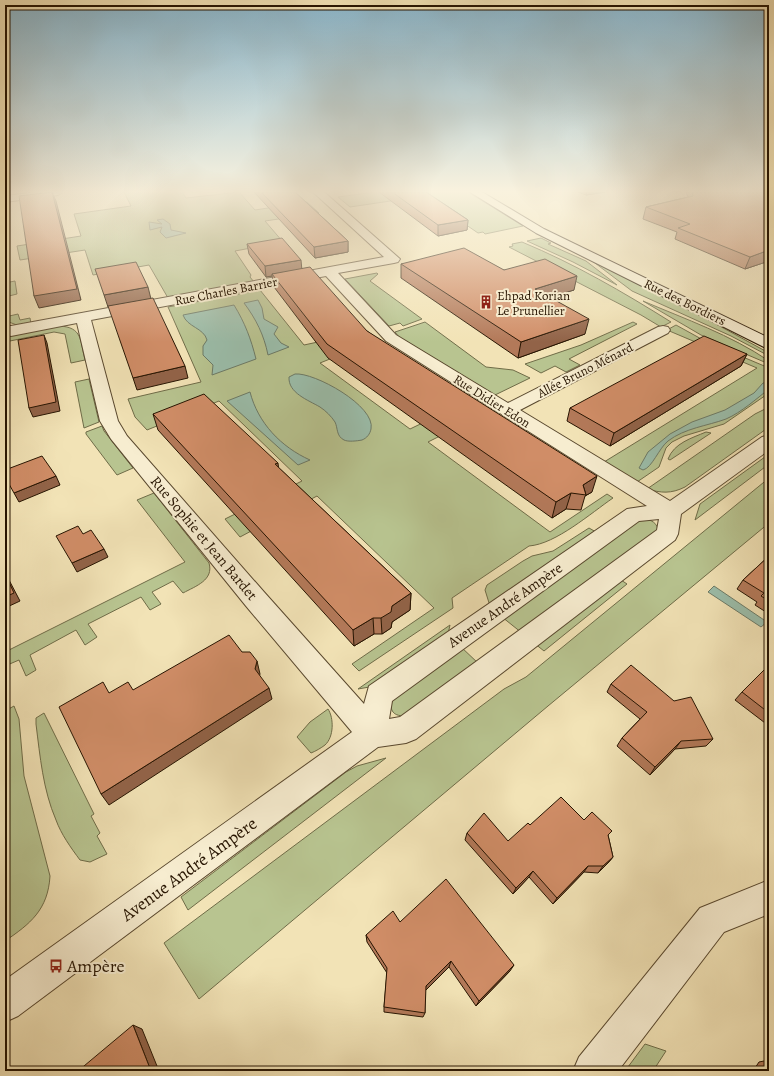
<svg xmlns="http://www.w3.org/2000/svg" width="774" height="1076" font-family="Alegreya,serif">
<rect width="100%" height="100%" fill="#f2e3b6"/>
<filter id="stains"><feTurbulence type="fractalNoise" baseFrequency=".005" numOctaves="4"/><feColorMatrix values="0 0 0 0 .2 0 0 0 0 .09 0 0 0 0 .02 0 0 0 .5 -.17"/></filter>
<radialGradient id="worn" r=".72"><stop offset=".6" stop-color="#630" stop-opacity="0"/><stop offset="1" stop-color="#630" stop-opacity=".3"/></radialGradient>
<path fill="#b8c490" stroke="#6f6c48" d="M124,192H182L186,198L239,192L255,210L307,202L319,213L265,221L283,242L235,251L251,275L250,277L254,282L168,298L149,265L93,275L85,250L20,260L17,246L81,236L74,214L131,206Z
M375,192H468L523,226L485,234L483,232L478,233L424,196L350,207L338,197Z
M541,238L551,243L548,244L586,261L617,285L573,262L527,241Z
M522,242C575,264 623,292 671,322L661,327L641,315L509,247L513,246L512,244Z
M591,260L661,294L769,353V356L731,336L632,291Z
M377,273L378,274L370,281L422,319L403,326L400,323L389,326L345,279Z
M15,281L17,294L5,297V283Z
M260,290L304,345L364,332L372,342L320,363L410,429L466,402L484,414L428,442L550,532L607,494L613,498C591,513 556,544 529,546L452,598L453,608L359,671L352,664L434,608L317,496L240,537L225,519L302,481L219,401L147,430L135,417L128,399L201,382L168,307Z
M643,301C685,319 731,335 769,361V364L701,335Z
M18,314L20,320L30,318L31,324L17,325L6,321L5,317Z
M425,322L486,367L513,370L530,378L495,395L399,337L395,332Z
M633,322L637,324L569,359L580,365L566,372L555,366L541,373L525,364L581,345Z
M676,325L705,341L769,368V393L724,424L684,436L672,442L666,448L659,467L637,482L604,462L757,368L667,330Z
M59,326C83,327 80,341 85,360L71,363L65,334L54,332L5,342V336Z
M89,379L99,422L84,428L75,382Z
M769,407V427L685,487C671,494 661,493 647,489L755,414Z
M102,426L104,431L133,468L117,475L86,434V432Z
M706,432L711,433L670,460L668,459C674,443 692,438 706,432Z
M769,454V464L695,520L700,504Z
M769,478V523L548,706L199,999L164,943L504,689L526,677Z
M154,493L209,563C214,580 196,586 183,593L173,581L152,592L161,604L150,610L141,597L88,624L97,637L85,645L76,630L30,655L36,670L26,676L19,660L5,666V652L185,562L137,500Z
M639,519C647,518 657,521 658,530L522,633L502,617Z
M589,528L596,532L490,606L485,590L487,585L523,561L532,556L553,551Z
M618,578L627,584L544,651L534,643Z
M450,625L448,634L375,686L358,689Z
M460,646L479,664L405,716C391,716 390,709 391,697Z
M14,706L19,719L24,776L50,876C48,910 30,924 5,941V711Z
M328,709C334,718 334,737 325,745C321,748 316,751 311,753L297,737L310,722Z
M44,713L94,814L91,816L100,833L97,836L107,854L90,862L80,860C71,848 61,834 56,820C43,790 40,756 36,724V718Z
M386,758L188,910L181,897L346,772L357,766Z
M645,1044L666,1051L653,1071H625Z"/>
<path fill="#9bbeab" stroke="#6c7a67" d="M163,219L170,224L171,230L186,233L166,238L160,232L162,227L150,230L149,222L162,224L157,220Z
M258,300L262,308L264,319L278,327L274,334L281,343L289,347L268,355C264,335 256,319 244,303Z
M234,305C245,323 251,339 256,359L212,375L213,365L203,355V346L207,340C204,328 187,327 183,315Z
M295,374C314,372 376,406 371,429C370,434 367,438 362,440C357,441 348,442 344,440C336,436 338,428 335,422C331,416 326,411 320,407C308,400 288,393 289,377Z
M769,382V389C756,399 742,412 726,419C707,426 685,428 668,441C659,448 652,468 643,470L639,468L648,452L670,434L692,422L725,410L754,393L763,383Z
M250,392C258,423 281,447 310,460L298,465L227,401Z
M714,586L767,622L761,627L708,592Z"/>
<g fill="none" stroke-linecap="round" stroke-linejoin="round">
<g stroke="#59482e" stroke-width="2">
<path id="street" d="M38,192H63L58,195L5,202V196Z
M313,192H324L400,259L398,262L394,263L338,273L396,335L508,403L658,327L663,326L668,327L670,330L668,333L520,410L670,501L762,437L769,435V450L681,514L678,534L675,540L416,739L406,743L378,747L18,1016L5,1022V980L352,732L246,606L111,439L100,421L77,323L11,336L5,334V326H11L384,257ZM326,276L386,341L647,506L627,509L369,686L364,704L264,592L127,436L118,421L91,320ZM659,519L657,530L400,717L389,719L392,701L639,521Z
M769,880V914L724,932L618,1071H573L579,1057L700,908Z"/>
</g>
<g stroke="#261401" stroke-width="2">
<path id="secondary" d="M470,192H482L544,229L769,338V349L764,347L536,233Z"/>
</g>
<use href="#street" fill="#f7edd0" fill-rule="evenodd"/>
<use href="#secondary" fill="#f7edd0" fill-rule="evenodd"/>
</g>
<path fill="#b37959" stroke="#261401" d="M254,192H295L348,241V252L315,258Z
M379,192H426L468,220L467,230L438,236Z
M578,192H605L586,195Z
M686,192H769V261L745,269L675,239L677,232L643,219L646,207L688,197Z
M247,244L302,268L367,331L592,492L585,496L581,510L566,509L552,518L328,358L274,287L272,276L266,277L249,254Z
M401,264L504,270L574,290L550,297L585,334L518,358L401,278Z
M747,354L741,366L610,446L567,421L570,408Z
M153,414L279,468L411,593L410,610L392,622L391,628L382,634H374L354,646L158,430Z
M769,556V614L755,605L757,602L737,589L743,580Z
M769,665V726L735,700L742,692Z
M611,684L713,739L706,746L675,749L650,775L617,746L622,738L640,719L607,692Z
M584,820L612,831L608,835L613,857L608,863L598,873L584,872L553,904L529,877L513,894L465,840L467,833L508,841Z
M400,922L510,971L476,1006L449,967L425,991V1013L423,1017L384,1012V1007L387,973L367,942L366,935Z
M769,1060V1071H753L759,1062Z"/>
<path fill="#926348" stroke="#261401" d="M52,192L56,201L81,300L39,308L34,296Z
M587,192H605L586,195Z
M468,220L467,230L438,236V225Z
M348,241V252L315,258L314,247Z
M769,250V261L745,269L750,257Z
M301,260L302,271L272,274V276L266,277L265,266Z
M577,276L574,290L532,303L535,289Z
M148,287L151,299L108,307L104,295Z
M589,319L585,334L518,358L521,342Z
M44,335L47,343L60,411L33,417L29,408Z
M747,354L741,366L610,446L614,433Z
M185,366L188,378L137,390L133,378Z
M278,463L280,479L275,464Z
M56,476L60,485L19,502L14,493Z
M597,476L592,492L585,496L586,495L583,485Z
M571,493L566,509L552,518L556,502Z
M104,549L108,557L77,572L72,563Z
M5,574L9,580L20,601L5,608Z
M411,593L410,610L392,622L391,628L382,634L381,618L392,606Z
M373,618L374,634L354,646L353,630Z
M257,661L260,674L258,681L255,669Z
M269,688L272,699L109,805L101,794Z
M681,741L675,749L650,775L655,767Z
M613,857L608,863L598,873L603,866Z
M588,866L584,872L553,904L557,898Z
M533,871L529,877L513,894L516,888Z
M451,961L449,967L424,992L426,986Z
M514,965L510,971L476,1006L479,1001Z
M133,1025L142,1029L159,1071H151Z"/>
<path fill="#d08d67" stroke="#261401" d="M52,192L77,289L34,296L19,196Z
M261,192H295L348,241L314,247Z
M392,192H426L468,220L438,225Z
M692,192H769V250L750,257L678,228L690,224L646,207L693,196Z
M282,238L301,260L265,266L247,244Z
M464,248L504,270L545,259L577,276L535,289L589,319L521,342L401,264Z
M136,262L148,287L104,295L95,269Z
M310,267L367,331L597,476L583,485L586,495L571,493L556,502L327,344L272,274Z
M153,298L185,366L133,378L108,306Z
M44,335L56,402L29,408L18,340Z
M704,336L747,354L614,433L570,408Z
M204,394L278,463L275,464L411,593L392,606L391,612L381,618H373L353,630L153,414Z
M42,456L56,476L14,493L5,477V470Z
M78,526L83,534L91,530L104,549L72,563L56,536Z
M769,556V601L761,596L764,593L743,580Z
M5,574L14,593L5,597Z
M229,635L242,652H250L257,661L255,669L269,688L101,794L59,707L103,682L109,693L128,682L133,690Z
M631,665L674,701L691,697L713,739L681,741L655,767L622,738L647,712L611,684Z
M769,665V713L742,692Z
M561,797L584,820L592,812L612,831L608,835L613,857L603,866H588L557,898L533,871L516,888L467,833L484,813L508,841L528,823L530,825Z
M446,879L514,965L479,1001L451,961L426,986L425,1013L384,1007L387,968L366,935L393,911L400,922Z
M133,1025L151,1071H78Z
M769,1060V1071H762Z"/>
<linearGradient id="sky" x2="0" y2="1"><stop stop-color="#89b8d0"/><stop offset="0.56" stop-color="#f9f2de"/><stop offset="1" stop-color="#f9f2de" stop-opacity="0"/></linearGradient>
<rect width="774" height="342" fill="url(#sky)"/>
<defs>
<g id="building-bare" transform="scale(1.08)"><path d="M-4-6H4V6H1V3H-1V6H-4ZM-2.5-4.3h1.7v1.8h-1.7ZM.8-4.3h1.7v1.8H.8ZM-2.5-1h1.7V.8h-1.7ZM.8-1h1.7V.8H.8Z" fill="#8f2418" stroke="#f7edd0" stroke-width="2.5" paint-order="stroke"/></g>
<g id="bus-bare" transform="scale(1.08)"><path d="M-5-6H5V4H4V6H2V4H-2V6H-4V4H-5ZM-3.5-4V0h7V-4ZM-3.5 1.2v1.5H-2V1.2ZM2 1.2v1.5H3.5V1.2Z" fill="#8f2418" stroke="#f7edd0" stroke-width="2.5" paint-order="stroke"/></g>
</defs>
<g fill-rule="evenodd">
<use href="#building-bare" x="486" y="302"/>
<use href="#bus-bare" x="56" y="966"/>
</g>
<g text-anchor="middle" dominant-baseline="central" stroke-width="4" stroke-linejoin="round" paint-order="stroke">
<g font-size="13" fill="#261401" stroke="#f7edd0">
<text transform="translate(226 291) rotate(-11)">Rue Charles Barrier</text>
<text transform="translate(685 302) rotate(26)">Rue des Bordiers</text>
<text transform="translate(585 370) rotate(-27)">Allée Bruno Ménard</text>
<text transform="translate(492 401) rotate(32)">Rue Didier Edon</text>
</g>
<g font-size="13" fill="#261401" stroke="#f7edd0" text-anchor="start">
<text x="497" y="295">Ehpad Korian<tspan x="497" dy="15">Le Prunellier</tspan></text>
</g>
<g font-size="15" fill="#261401" stroke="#f7edd0">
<text transform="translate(204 538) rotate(50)">Rue Sophie et Jean Bardet</text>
<text transform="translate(505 605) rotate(-35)">Avenue André Ampère</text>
</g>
<g font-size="18" fill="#261401" stroke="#f7edd0">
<text transform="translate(189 869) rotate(-36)">Avenue André Ampère</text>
</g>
<g font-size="18" fill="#261401" stroke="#f7edd0" text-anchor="start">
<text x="67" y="966">Ampère</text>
</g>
</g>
<rect width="774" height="1076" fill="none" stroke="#f2e3b6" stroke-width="20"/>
<rect x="6" y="6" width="762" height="1064" fill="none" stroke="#261401" stroke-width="2"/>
<rect x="10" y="10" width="754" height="1056" fill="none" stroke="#261401"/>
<rect width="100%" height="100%" filter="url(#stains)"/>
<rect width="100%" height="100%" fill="url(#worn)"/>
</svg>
